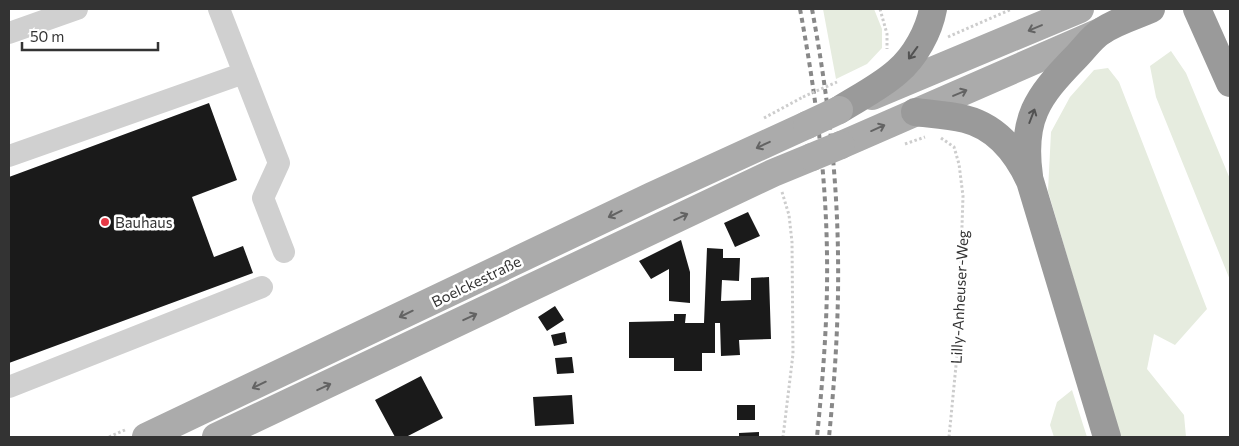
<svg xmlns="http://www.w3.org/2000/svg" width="1239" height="446" font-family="Commissioner,sans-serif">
<rect width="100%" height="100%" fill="#fff"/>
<path fill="#e6ecdf" d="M823,9H874L882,29V48L867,64L836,79Z
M1171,51L1186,73L1230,179V280L1156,97L1150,66Z
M1108,68L1119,82L1207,309L1175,345L1154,334L1147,369L1184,415L1186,437H1120L1048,191L1051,132L1070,97L1094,70Z
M1072,390L1087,437H1054L1050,425L1057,402Z"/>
<path fill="#1a1a1a" d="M209,103L237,180L192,197L214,257L243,246L253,273L9,363V177Z
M748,212L760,236L735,247L724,223Z
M681,240L690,272V303L669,301V269L651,279L639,261Z
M707,248L723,249V258H740L739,281L722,280L721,301L751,300V278L769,277L771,339L739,340L740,355L721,356L720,323H715V353H702V371H674V358H629V322L674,321V314H686L685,323H704Z
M555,306L564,320L547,331L538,317Z
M565,332L567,343L554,346L551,335Z
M572,357L574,373L557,374L555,358Z
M421,376L443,418L406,437H395L375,400Z
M572,395L574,424L535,426L533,397Z
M737,405H755V420H737Z
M759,432V437H739V433Z"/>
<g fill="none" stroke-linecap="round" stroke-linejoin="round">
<path stroke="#cdcdcd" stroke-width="3" stroke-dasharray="2.5 2.5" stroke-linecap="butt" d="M880,9L887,34V49
M948,37L1012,9
M764,118L803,97
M941,138L954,147L959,164L963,196L958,345L949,437
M905,144L925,137
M782,192L789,215L792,242L793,354L783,437
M109,437L125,430"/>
<path stroke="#d0d0d0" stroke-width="22" d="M219,9L279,163L263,198L284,252
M9,33L77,9
M9,156L244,73
M9,387L262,287"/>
<path stroke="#ababab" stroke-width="28" d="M872,96L1080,9
M841,145L1102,31
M146,437L652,196L807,125
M216,437L773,173L812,157"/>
<path stroke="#9a9a9a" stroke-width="28" d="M1197,9L1230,83
M839,110C858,98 880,87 897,72C915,57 929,31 933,9
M915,112C931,114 949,115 965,119C997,127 1017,153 1030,181L1107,437
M1029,176C1021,119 1037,97 1075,58C1084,49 1092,37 1102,31C1117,21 1135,16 1151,9"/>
<path stroke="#888" stroke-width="4" stroke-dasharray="5 4" stroke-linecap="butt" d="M800,9C815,90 826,172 827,255C828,316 823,377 817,437
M812,9C827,90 837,172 838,255C839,316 835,377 829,437"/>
<path stroke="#cdcdcd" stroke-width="3" stroke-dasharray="2.5 2.5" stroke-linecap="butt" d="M803,97L837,82"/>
<path stroke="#ababab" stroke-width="28" d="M807,125L839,110
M812,157L841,145"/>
</g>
<defs><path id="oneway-shaft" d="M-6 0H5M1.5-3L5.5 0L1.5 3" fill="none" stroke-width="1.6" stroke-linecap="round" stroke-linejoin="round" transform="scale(1.25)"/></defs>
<g stroke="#636363">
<use href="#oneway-shaft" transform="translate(1035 28) rotate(157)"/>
<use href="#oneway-shaft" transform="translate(960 93) rotate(-23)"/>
<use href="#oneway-shaft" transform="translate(878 128) rotate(-24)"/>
<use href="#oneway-shaft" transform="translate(763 145) rotate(155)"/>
<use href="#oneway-shaft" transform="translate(615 214) rotate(154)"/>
<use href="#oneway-shaft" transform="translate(681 217) rotate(-25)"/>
<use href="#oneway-shaft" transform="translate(406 314) rotate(154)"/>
<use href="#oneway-shaft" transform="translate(470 317) rotate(-25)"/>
<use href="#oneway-shaft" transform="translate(259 385) rotate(154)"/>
<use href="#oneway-shaft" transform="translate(324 387) rotate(-25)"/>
</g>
<g stroke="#525252">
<use href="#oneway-shaft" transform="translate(913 53) rotate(126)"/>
<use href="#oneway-shaft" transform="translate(1032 116) rotate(-69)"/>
</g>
<circle fill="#e63946" stroke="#fff" stroke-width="2" cx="105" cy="222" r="5"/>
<g text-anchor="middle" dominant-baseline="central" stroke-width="5" stroke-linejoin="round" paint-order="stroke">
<g font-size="15" fill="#333" stroke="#fff" text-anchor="start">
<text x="115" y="222">Bauhaus</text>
</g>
<g font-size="15" fill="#333" stroke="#fff">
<text transform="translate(476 281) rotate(-26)">Boelckestraße</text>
<text transform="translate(959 297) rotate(-87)">Lilly-Anheuser-Weg</text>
</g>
</g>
<rect width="1239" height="446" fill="none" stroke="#333333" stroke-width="20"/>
<path d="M22 42v8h136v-8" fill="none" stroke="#333333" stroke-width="2.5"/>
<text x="30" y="42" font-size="15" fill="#333333" stroke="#ffffff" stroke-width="4" paint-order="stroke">50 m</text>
</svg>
